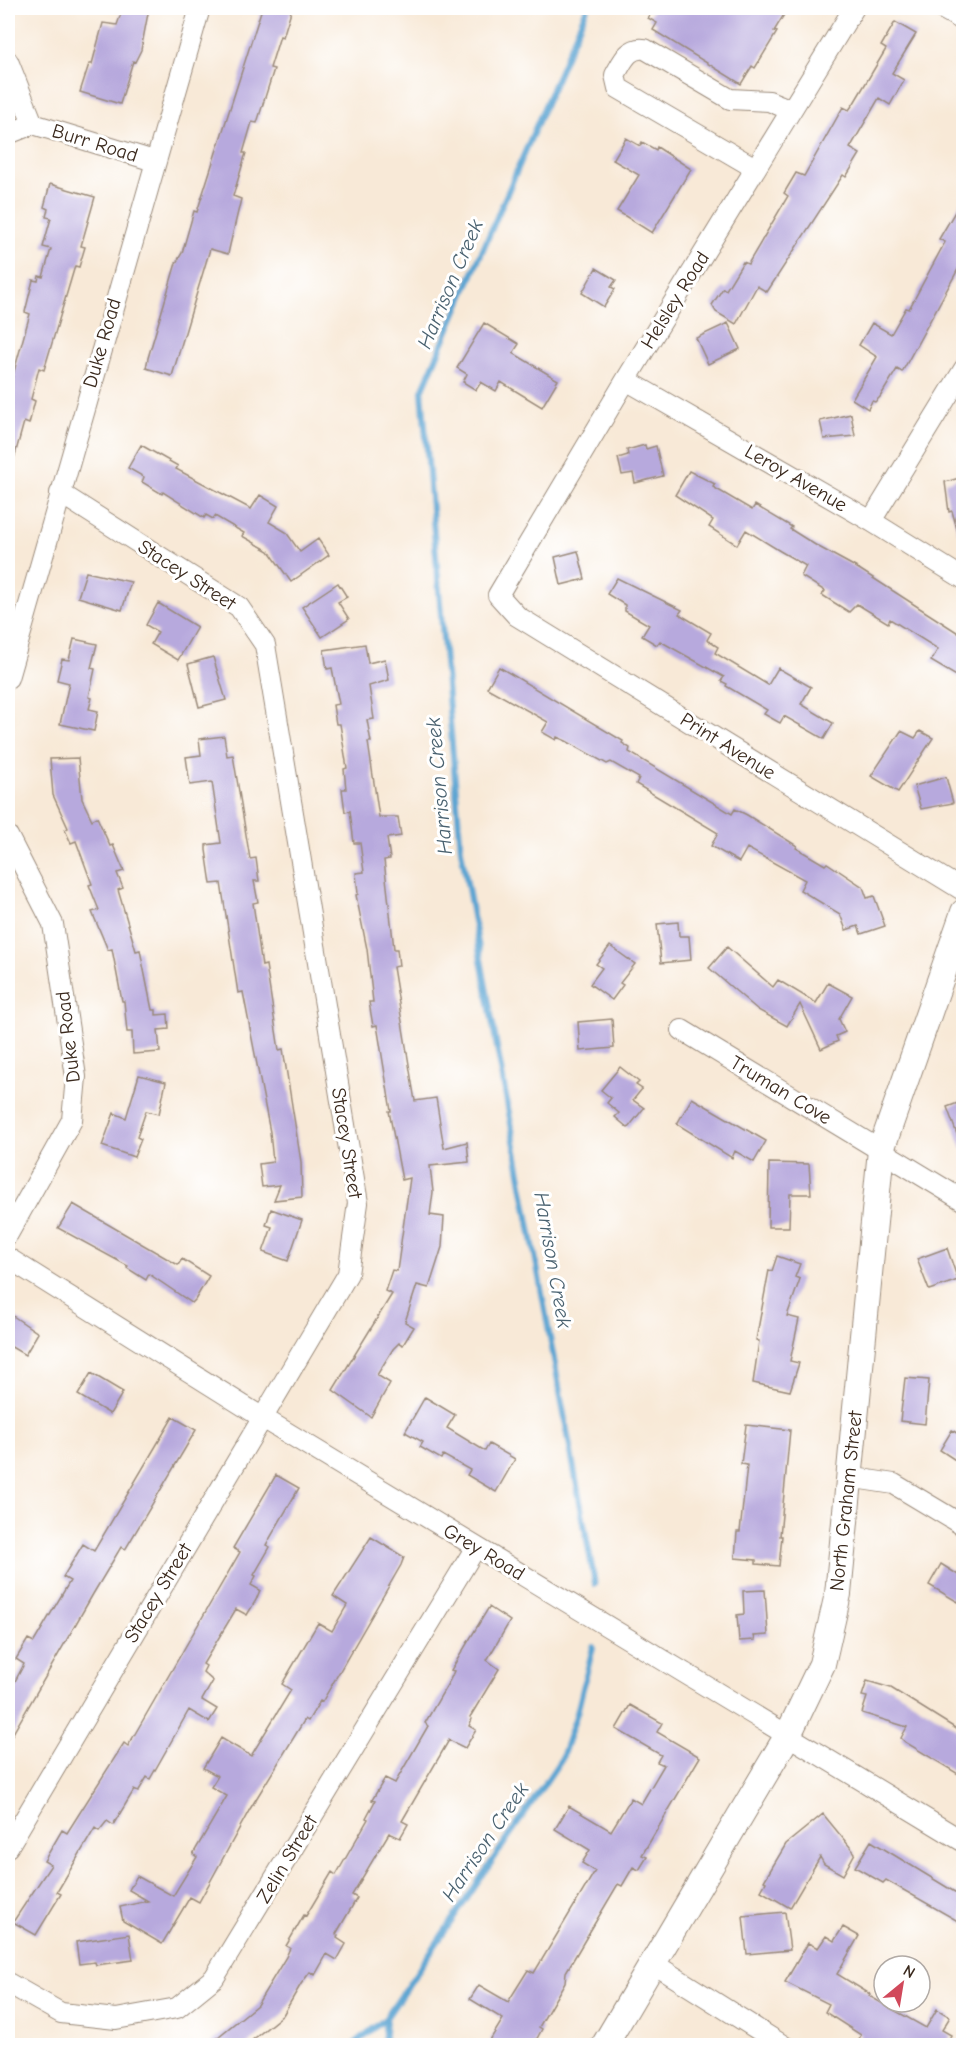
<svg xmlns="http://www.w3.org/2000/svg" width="971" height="2053" font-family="'Comic Neue',sans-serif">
<rect width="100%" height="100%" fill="#fff"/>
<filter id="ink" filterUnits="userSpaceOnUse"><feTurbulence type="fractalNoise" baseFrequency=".0167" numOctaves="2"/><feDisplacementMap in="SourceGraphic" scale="12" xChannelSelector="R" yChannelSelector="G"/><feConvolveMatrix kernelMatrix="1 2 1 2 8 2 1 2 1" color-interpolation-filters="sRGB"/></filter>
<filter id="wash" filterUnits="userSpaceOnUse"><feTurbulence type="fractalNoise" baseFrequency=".008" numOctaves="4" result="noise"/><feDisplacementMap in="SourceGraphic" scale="24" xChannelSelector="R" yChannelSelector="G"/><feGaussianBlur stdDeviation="1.35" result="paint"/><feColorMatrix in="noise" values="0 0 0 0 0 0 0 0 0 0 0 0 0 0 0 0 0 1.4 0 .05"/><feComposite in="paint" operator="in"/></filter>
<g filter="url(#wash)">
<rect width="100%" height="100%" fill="#f8e9d7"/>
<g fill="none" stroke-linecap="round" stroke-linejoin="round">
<path stroke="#5ba4d2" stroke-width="6" d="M587,8L422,391L461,850L595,1584
M352,2046L386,2018
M384,2046L386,2018L562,1758L577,1713L593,1647"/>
</g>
<g id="blocks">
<path fill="#b7a9dd" d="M123,8H149L141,50L135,62L133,61L120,104L80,92L89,64H92L103,23L117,25Z
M262,8H292L283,37L280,36L270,68L274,69L257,123L252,122L243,153H246L233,196L241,199L230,245L228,254L210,249L172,376L146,368L148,358L176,263L182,253L194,211L197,212Z
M654,8H788L774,31L777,32L755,68L752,66L741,84L653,30L657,23L648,18Z
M895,22L916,34L892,73L904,80L890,105L879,98L850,148L860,154L846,177L843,175L767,292L757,286L736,324L716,312L712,305L723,288L726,290L743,262L748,264L788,196L784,193L796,173L804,176L843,107L849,110L854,103L886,49L881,46Z
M626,138L640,146L642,142L656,150L657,147L691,169L652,233L617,211L639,175L613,160Z
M50,184L95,197L81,246L85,247L79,267L75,266L44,370L39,368L31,399L35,401L29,424L24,422L12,466L8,465V393L30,314L25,312L33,280L38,281L39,276L43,277L51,249L43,247L51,218L46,217L48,209L44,207Z
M963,198V260L902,372L897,369L880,397L875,402L872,401L868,409L852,399L877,357L859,345L872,323L891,334L906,308L909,309L945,242L939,239Z
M596,268L616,280L611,287L615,289L604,307L582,293Z
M484,323L519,344L513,353L558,380L542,407L501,382L496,391L481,382L476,390L463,382L467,374L457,368Z
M728,323L740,349L708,364L696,338Z
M851,414L855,436L824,439L820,421Z
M141,445L178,466L176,469L251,509L260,495L278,506L269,522L286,532L300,552L318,539L329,555L291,582L269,551L242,536L244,533L215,516L213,519L206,515L204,518L163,492L162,494L142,482L144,477L128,468Z
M645,445L646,449L656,446L663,476L635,483L633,473L622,475L618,458L628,455L627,450Z
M689,471L715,484L713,487L752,510L755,505L792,527L790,529L817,546L859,569L963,636V680L931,661L938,649L890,619L888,623L857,604L849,612L822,595L825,591L801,576L806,566L780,551L746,530L737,545L709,527L713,520L675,495Z
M963,477V533H958L952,511L949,512L945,482Z
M578,551L585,579L561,585L555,557Z
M86,572L131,582L122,610L78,597Z
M617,578L682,610L679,614L711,633L707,640L718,647L715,653L768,685L778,668L811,687L801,704L833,723L824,739L784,716L780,723L764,714L767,710L726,686L727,684L721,681L724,677L660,641L657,645L642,636L649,625L625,611V605L607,594Z
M338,583L347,597L338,602L349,619L322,637L302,607Z
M158,603L197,627L178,660L151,644L158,632L146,625Z
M74,639L97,644L91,668L95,669L89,697L92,698L89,709L98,711L94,731L60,724L69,683L57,680L62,659L69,660Z
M365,644L368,663L385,659L389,680L369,686L374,719L367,720L371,742H368L379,817H398L401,836L387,838L390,859L384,860L394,949H397L399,966L393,967L415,1101L436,1098L444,1148L467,1142L469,1162L430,1166L433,1192L430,1215L444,1217L442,1247L429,1288L417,1285L405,1322L414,1327L403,1345L399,1343L393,1349L377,1375L390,1383L371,1417L333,1390L392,1294L385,1291L392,1270L397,1271L410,1178L402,1180L389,1111H391L377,1025L373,1026L369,1002H373L367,949L356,895L358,894L356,873L364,872L360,843H354L350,811L345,812L342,789H346L344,769L347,768L340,724H336L333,705L339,704L332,668L327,669L324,650Z
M213,657L226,700L199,707L188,664Z
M499,667L623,741L622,743L630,748L629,752L732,814L735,809L747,815L797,846L796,848L825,865L827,863L863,887L867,898L874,896L885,926L861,934L858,926L846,930L840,914L800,890L805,880L747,848L739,862L711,846L718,833L636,784L639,778L611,762L607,764L566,741L557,737L556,740L542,732L548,722L487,688Z
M901,731L915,738L920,731L933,738L898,792L871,776Z
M224,736L227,756L233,755L250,859L256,858L259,881H254L258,902L253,903L262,966L266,965L279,1050L283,1049L301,1162L302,1197L274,1200L280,1185L262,1187L259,1164L273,1162L270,1132L243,992L238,993L221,883L211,884L206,850V845L221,843L212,782L190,785L186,757L201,755L199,739Z
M78,758L82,799L92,820L97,817L110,846L113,845L124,871L117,873L123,888L118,890L136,951L140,950L152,1010H156V1015L168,1014L169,1029L158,1030L160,1052L133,1054L132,1032H127L124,1001H122L112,949L108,950L92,912L99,910L89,885L92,884L76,841L71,843L65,830L68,828L53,795L50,759Z
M946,777L953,803L921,809L914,786Z
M678,922L679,936H689L691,960L661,963L657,924Z
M610,946L635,964L620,983L623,985L612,1000L590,984L602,968L596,964Z
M727,947L773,987L778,980L816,1003L828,983L852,996L839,1019L845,1032L836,1036L838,1041L821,1049L800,1004L787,1026L758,1010L709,968Z
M612,1019L614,1048L580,1051L578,1022Z
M620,1067L639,1082L636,1085L642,1089L633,1100L644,1108L628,1128L615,1117L619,1113L607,1103L611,1098L601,1090Z
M139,1075L166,1082L159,1114L146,1111L137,1137L141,1139L134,1157L102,1146L114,1113L126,1118Z
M692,1098L766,1141L754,1162L735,1151L732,1158L677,1124Z
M963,1101V1148H962L947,1107Z
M769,1163L809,1164L811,1194H790L789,1227H768Z
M73,1204L178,1265L182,1259L209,1276L195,1300L192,1303L149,1274L146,1280L127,1268L128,1266L58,1228Z
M271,1209L302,1220L288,1261L263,1252L272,1227L266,1225Z
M947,1248L958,1280L929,1290L917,1259Z
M777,1256L800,1264L795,1277L800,1279L787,1316L799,1319L790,1361L799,1363L790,1391L753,1383L759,1341L756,1340L769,1270L772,1271Z
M13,1316L38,1333L25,1355L8,1345V1326Z
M91,1373L123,1392L110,1414L78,1395Z
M905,1378L929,1380L925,1424L900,1421Z
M425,1397L455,1415L447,1428L485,1451L489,1444L515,1459L496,1492L467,1475L470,1470L443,1455L441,1459L420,1447L423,1442L405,1432Z
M173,1417L196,1430L125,1550L121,1547L93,1594L8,1742V1695L24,1664L16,1659L28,1639L34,1642L70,1581L63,1577L83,1544L94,1551Z
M746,1425L790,1430L780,1536H782L779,1566L756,1564V1560L735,1558L737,1532H740L747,1465L741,1464Z
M952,1430L963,1437V1465L940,1450Z
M276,1475L299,1488L266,1545L270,1547L254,1575L256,1576L251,1585L260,1590L256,1600L247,1615L236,1609L203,1664L206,1666L203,1672L213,1681L202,1700L217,1709L209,1722L189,1710L150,1779L147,1777L138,1792L134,1790L113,1825L107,1821L99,1831L95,1828L57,1892L61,1894L36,1935L13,1922L51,1865L44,1861L62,1830L67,1833L124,1743L128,1746L240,1552L233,1548Z
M371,1537L404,1557L401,1565L322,1702L320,1701L308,1721L305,1719L250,1809L199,1902L190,1897L162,1944L123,1921L120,1907L148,1901L129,1890L137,1876L173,1896L197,1857L193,1854L227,1796L211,1787L218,1776L203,1768L221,1738L251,1756L291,1690L282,1684L318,1623L332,1631L347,1605L333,1596Z
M941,1564L963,1578V1594L958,1602L929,1585Z
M765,1590L768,1635L754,1636L755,1640L739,1641L737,1615L744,1614L743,1591Z
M489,1607L510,1621L487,1660L499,1669L470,1717L472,1719L469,1726L476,1730L465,1748L449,1740L402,1821L408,1824L400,1838L389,1833L352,1895L357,1898L336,1934L338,1936L337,1938L346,1944L337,1960L327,1954L315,1975L310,1972L301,1984L283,2015L245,2046H207L257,2005L286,1957L290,1948L286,1946L304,1915L306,1916L332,1872L336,1875L368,1819L366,1818L375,1801L372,1800L385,1778L395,1783L428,1726L425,1723L450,1680L454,1671L451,1670Z
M867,1681L891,1688L963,1733V1777L905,1742L901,1738L907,1727L862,1713L867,1697L862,1696Z
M630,1705L662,1723L657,1732L700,1757L642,1855L647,1857L639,1870L633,1867L622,1886L618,1884L586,1938L566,1972L565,1982L539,2027L542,2029L533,2046H499L490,2040L503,2019L470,1999L479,1985L508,2002L528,1970L534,1973L595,1871L582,1863L590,1850L555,1829L569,1806L611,1831L631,1798L641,1804L664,1765L657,1762L661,1755L616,1729Z
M823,1814L855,1853L843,1875L824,1864L820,1857L790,1908L761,1891L766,1882L764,1881L786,1844Z
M871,1841L963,1897V1924L886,1880L883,1883L855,1867Z
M785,1912L790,1950L747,1954L743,1916Z
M843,1927L859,1936L837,1974L870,1994L869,1996L926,2028L937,2009L950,2017L942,2030L951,2035L946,2046H869L859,2039L861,2035L825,2012L829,2004L785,1982L808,1943L818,1948L826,1936L834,1941Z
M129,1934L133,1960L96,1965L95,1962L79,1964L76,1942Z"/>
</g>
</g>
<g filter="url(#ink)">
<use href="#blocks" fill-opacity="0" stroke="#9a8a7a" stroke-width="1.5"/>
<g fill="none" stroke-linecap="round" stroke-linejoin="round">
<g stroke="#9a8a7a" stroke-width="22">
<path id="minor" d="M854,8L626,380L498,595L517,616L964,891
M941,8L964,21
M8,61L33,124L154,161
M8,134L33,124
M755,168L618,88L615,75C622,63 628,46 645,49L730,99L769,101L791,110
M626,380L871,521L964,579
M871,521L964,369
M8,678L200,8
M8,836L53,924L76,1077L72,1120L8,1234
M682,1030L964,1201
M8,1258L263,1418L964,1842
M848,1477L894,1484L964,1526
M8,1847L348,1274L358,1203L265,645L239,607L60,493
M654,1964L784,2046
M8,1983L61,2013L116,2019L177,2008L214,1978L476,1547"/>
</g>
<g stroke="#9a8a7a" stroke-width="28">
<path id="major" d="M604,2046L788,1735L822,1664L838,1594L881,1150L964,912"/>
</g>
<use href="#minor" stroke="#fff" stroke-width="20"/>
<use href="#major" stroke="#fff" stroke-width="26"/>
</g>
</g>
<g text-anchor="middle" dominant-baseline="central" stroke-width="6" stroke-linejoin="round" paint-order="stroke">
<g font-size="20" fill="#3b2a1e" stroke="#fff">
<text transform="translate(95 143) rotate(17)">Burr Road</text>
<text transform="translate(675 300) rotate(-58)">Helsley Road</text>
<text transform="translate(102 343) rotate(-74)">Duke Road</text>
<text transform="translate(796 478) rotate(30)">Leroy Avenue</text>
<text transform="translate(187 575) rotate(33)">Stacey Street</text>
<text transform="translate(728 746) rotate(32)">Print Avenue</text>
<text transform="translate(68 1037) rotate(-97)">Duke Road</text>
<text transform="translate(781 1090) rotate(31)">Truman Cove</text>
<text transform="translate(347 1143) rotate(81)">Stacey Street</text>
<text transform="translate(846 1501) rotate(-84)">North Graham Street</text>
<text transform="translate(484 1552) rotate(31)">Grey Road</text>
<text transform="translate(158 1593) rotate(-59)">Stacey Street</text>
<text transform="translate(287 1859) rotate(-59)">Zelin Street</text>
</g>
<g font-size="21" font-style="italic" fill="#49616f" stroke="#fff">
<text transform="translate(450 284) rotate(-67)">Harrison Creek</text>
<text transform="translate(439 786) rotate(-95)">Harrison Creek</text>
<text transform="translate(553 1260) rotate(80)">Harrison Creek</text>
<text transform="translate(485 1842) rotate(-56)">Harrison Creek</text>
</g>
</g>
<rect width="971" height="2053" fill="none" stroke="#fff" stroke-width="30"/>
<g transform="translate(902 1984) rotate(30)"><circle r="28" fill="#ffffff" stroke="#b1aaa5" stroke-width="1.5"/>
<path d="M0-4.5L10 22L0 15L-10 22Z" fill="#d1495b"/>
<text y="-9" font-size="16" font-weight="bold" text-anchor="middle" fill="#3b2a1e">N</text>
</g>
</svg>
